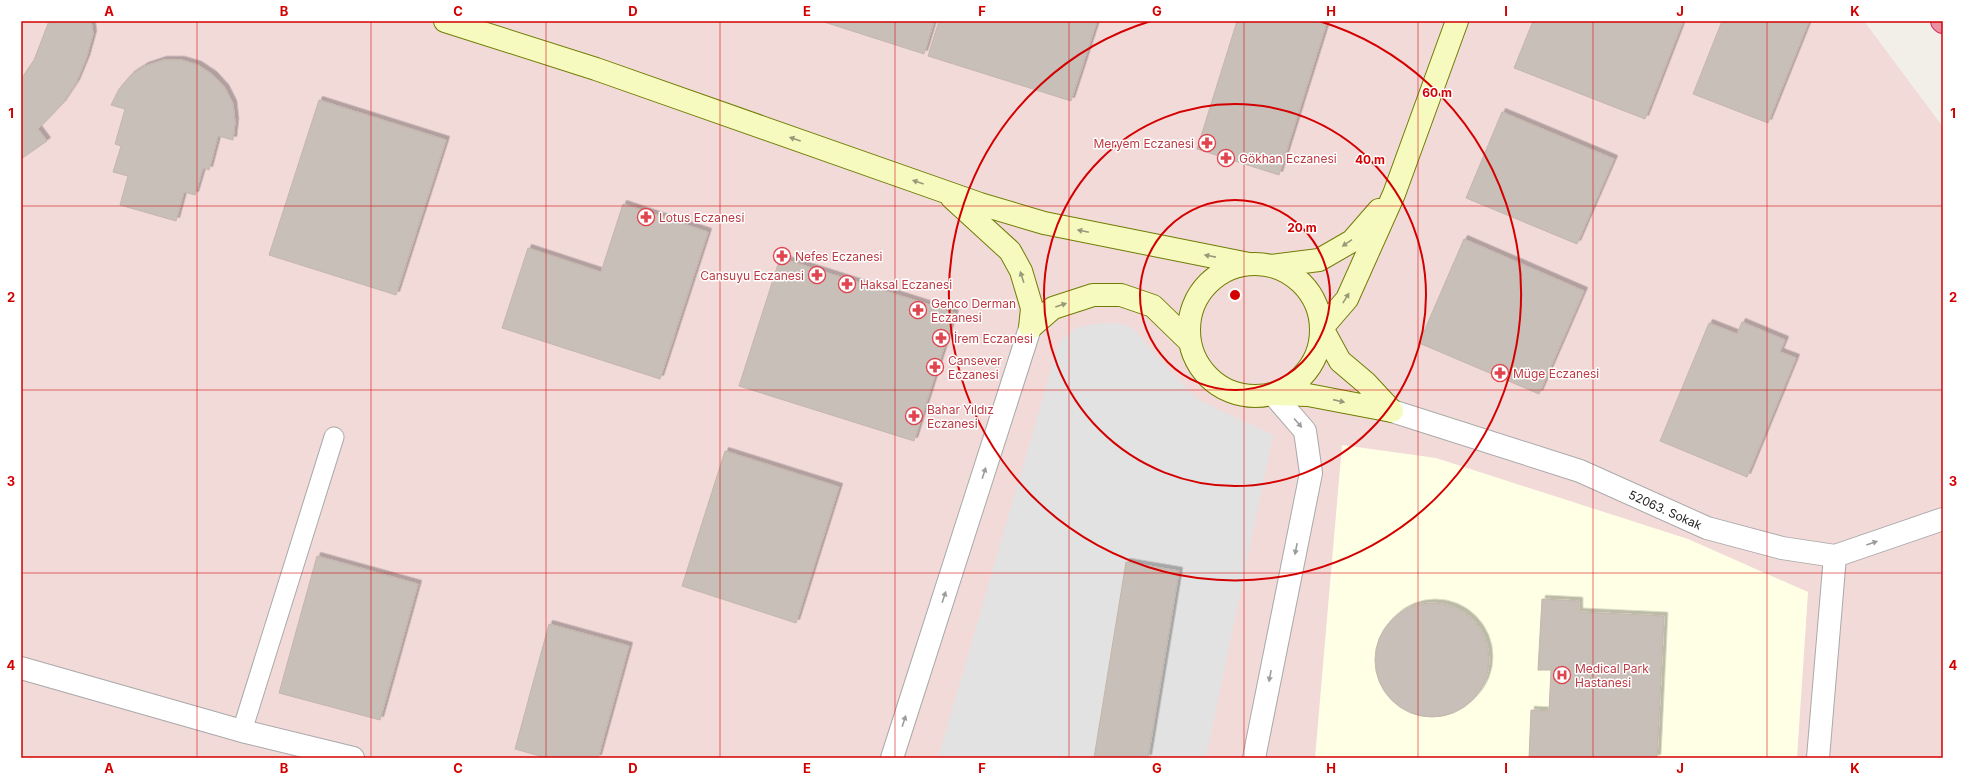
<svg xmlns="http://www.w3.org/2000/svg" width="1964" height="779" font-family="Inter,sans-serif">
<defs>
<filter id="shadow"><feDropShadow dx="3.5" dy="-3.5" stdDeviation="0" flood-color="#0004"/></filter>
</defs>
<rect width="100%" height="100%" fill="#f2efe9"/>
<path fill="#f2dad9" d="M21,21H1864L1943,127V758H21Z"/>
<path fill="#ffffe5" d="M1342,445L1436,458L1688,539L1808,592L1797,758H1315Z"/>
<path fill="#e2e2e2" d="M1116,323L1132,327L1161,361L1199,400L1273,435L1206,758H938L1059,342L1076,328L1094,324Z"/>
<path fill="#c7bfb8" stroke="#c4b6ab" filter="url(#shadow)" d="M49,21H91L93,34L86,59L76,83L62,104L38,129L47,141L21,159V79L34,60Z
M821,21H934L924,54Z
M939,21H1097L1071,101L928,56Z
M1237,21L1327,22L1279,175L1197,149Z
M1533,21H1683L1645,119L1514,68Z
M1722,21H1809L1768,123L1693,94Z
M163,60H181L198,65L213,75L225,88L233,104L235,122L233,140L218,136L209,170L203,168L195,195L184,192L176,221L120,205L128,176L113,172L121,146L115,144L125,109L111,105L119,89L131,75L145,66Z
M319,100L446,140L396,295L269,255Z
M1502,112L1614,159L1577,244L1466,198Z
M623,204L708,232L660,379L502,328L528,248L601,272Z
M1464,239L1584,291L1539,394L1419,343Z
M780,258L955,313L914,441L739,386Z
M1742,322L1785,340L1780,352L1796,358L1747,477L1660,441L1709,323L1737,334Z
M725,451L839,487L796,623L682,586Z
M317,556L418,584L380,720L279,693Z
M1126,562L1179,571L1148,758H1094Z
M1542,599L1579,601V612L1664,616L1657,758H1529L1531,710L1549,711L1551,670H1538Z
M1375 660a57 57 0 1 1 114 0a57 57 0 1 1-114 0Z
M549,624L629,646L598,758H547L515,749Z"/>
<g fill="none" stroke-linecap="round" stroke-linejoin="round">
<g stroke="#a9a9a9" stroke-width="21">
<path id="lane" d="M242,731L334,437"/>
</g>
<g stroke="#a9a9a9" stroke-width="24">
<g id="street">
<path id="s1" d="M1392,411L1580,471L1707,528L1782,548L1835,556L1943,519"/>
<path d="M21,668L242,731L353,758"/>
<path d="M892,758L1030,328"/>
<path d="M1254,758L1311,473L1305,431L1273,394"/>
<path d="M1818,758L1835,556"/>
</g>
</g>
<g stroke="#707d05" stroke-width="24">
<path id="secondary" d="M445,21L596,69L980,204L1044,223L1249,264
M952,198L1010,251L1021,271L1032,308L1030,328
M1189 330a66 66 0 1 1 132 0a66 66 0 1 1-132 0Z
M1271,266L1319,260L1352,241L1379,210
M1030,328L1053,308L1093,295H1121L1153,306L1190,342
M1274,394L1308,395L1392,411
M1392,411L1366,383L1340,361L1322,328L1347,299L1394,194L1457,21"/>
</g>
<g stroke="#dc2a67" stroke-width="24">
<path id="highway" d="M1942,21L1943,22"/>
</g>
<use href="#lane" stroke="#fff" stroke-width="19"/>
<use href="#street" stroke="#fff" stroke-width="22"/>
<use href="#secondary" stroke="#f7fabf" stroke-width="22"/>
<use href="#highway" stroke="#e892a2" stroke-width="22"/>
</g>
<defs><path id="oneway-solid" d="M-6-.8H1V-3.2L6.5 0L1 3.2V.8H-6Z"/></defs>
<g fill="#979978">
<use href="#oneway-solid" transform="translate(795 139) rotate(-161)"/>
<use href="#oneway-solid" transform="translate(918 182) rotate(-161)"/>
<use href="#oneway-solid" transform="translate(1083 231) rotate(-168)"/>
<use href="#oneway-solid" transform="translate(1347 243) rotate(146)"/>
<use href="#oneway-solid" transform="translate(1210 256) rotate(-169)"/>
<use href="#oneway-solid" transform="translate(1022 277) rotate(-108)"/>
<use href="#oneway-solid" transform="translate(1346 298) rotate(-58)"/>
<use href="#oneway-solid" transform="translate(1061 305) rotate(-19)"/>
<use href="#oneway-solid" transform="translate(1339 401) rotate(13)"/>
</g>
<g fill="#9c9c9c">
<use href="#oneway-solid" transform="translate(1298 423) rotate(49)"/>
<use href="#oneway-solid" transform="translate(984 473) rotate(-72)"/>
<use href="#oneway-solid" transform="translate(1872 543) rotate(-19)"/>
<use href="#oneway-solid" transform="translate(1296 549) rotate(101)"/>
<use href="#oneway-solid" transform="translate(944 597) rotate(-72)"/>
<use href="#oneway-solid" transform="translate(1270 676) rotate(101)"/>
<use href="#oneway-solid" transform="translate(904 721) rotate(-72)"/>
</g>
<path fill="none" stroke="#d40000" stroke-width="1" stroke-opacity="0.55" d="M197,21V758M371,21V758M546,21V758M720,21V758M895,21V758M1069,21V758M1244,21V758M1418,21V758M1593,21V758M1767,21V758M21,206H1943M21,390H1943M21,573H1943"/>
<g fill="none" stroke="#d40000" stroke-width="2">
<circle cx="1235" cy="295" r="95"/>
<circle cx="1235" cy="295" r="191"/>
<path d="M1319 21A286 286 0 1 1 1151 21"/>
</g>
<defs>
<g id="pharmacy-ring" transform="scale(0.9)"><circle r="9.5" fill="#fff" stroke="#e0444e" stroke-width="1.5"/><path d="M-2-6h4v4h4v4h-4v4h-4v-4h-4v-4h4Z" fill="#e0444e"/></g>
<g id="hospital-ring" transform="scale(0.9)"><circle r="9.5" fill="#fff" stroke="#e0444e" stroke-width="1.5"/><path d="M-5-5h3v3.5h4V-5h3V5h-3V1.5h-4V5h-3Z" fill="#e0444e"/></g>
</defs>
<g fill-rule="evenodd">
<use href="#pharmacy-ring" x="1207" y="143"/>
<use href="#pharmacy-ring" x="1226" y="158"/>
<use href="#pharmacy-ring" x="646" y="217"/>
<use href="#pharmacy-ring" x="782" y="256"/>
<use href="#pharmacy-ring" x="817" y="275"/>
<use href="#pharmacy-ring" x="847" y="284"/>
<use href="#pharmacy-ring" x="918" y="310"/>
<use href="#pharmacy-ring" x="941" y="338"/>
<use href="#pharmacy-ring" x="935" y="367"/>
<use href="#pharmacy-ring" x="1500" y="373"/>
<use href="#pharmacy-ring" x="914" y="416"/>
<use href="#hospital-ring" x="1562" y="675"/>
</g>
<g text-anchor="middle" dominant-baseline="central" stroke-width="3" stroke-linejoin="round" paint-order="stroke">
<g font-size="12" fill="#be3a42" stroke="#fff" text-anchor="start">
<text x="1194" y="143" text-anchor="end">Meryem Eczanesi</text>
<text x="1239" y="158">Gökhan Eczanesi</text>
<text x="659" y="217">Lotus Eczanesi</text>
<text x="795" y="256">Nefes Eczanesi</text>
<text x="804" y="275" text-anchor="end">Cansuyu Eczanesi</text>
<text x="860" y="284">Haksal Eczanesi</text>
<text x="931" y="303">Genco Derman<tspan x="931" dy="14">Eczanesi</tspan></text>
<text x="954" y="338">İrem Eczanesi</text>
<text x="948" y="360">Cansever<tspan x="948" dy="14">Eczanesi</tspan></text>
<text x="1513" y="373">Müge Eczanesi</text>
<text x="927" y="409">Bahar Yıldız<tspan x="927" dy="14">Eczanesi</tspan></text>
<text x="1575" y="668">Medical Park<tspan x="1575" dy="14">Hastanesi</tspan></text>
</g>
<g font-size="12" fill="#222" stroke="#fff">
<text stroke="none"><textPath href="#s1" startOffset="291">52063. Sokak</textPath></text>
</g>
</g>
<circle cx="1235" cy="295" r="6" fill="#d40000" stroke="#fff" stroke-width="2"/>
<g font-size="12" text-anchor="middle" font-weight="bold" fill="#d40000" stroke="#fff" stroke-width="3" stroke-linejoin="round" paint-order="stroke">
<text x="1437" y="97">60 m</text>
<text x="1370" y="164">40 m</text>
<text x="1302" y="232">20 m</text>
</g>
<rect width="1964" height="779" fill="none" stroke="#ffffff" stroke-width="44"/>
<rect x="22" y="22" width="1920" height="735" fill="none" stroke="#d40000" stroke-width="1.5"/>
<g font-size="13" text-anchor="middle" font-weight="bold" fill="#d40000">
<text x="109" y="16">A</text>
<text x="284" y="16">B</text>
<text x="458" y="16">C</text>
<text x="633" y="16">D</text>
<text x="807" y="16">E</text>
<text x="982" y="16">F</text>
<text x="1157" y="16">G</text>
<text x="1331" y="16">H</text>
<text x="1506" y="16">I</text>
<text x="1680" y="16">J</text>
<text x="1855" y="16">K</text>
<text x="11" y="118">1</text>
<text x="1953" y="118">1</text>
<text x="11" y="302">2</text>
<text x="1953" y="302">2</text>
<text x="11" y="486">3</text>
<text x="1953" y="486">3</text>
<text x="11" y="670">4</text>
<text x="1953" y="670">4</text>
<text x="109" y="773">A</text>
<text x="284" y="773">B</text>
<text x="458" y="773">C</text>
<text x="633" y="773">D</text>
<text x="807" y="773">E</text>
<text x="982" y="773">F</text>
<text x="1157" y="773">G</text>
<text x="1331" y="773">H</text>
<text x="1506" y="773">I</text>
<text x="1680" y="773">J</text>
<text x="1855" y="773">K</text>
</g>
</svg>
